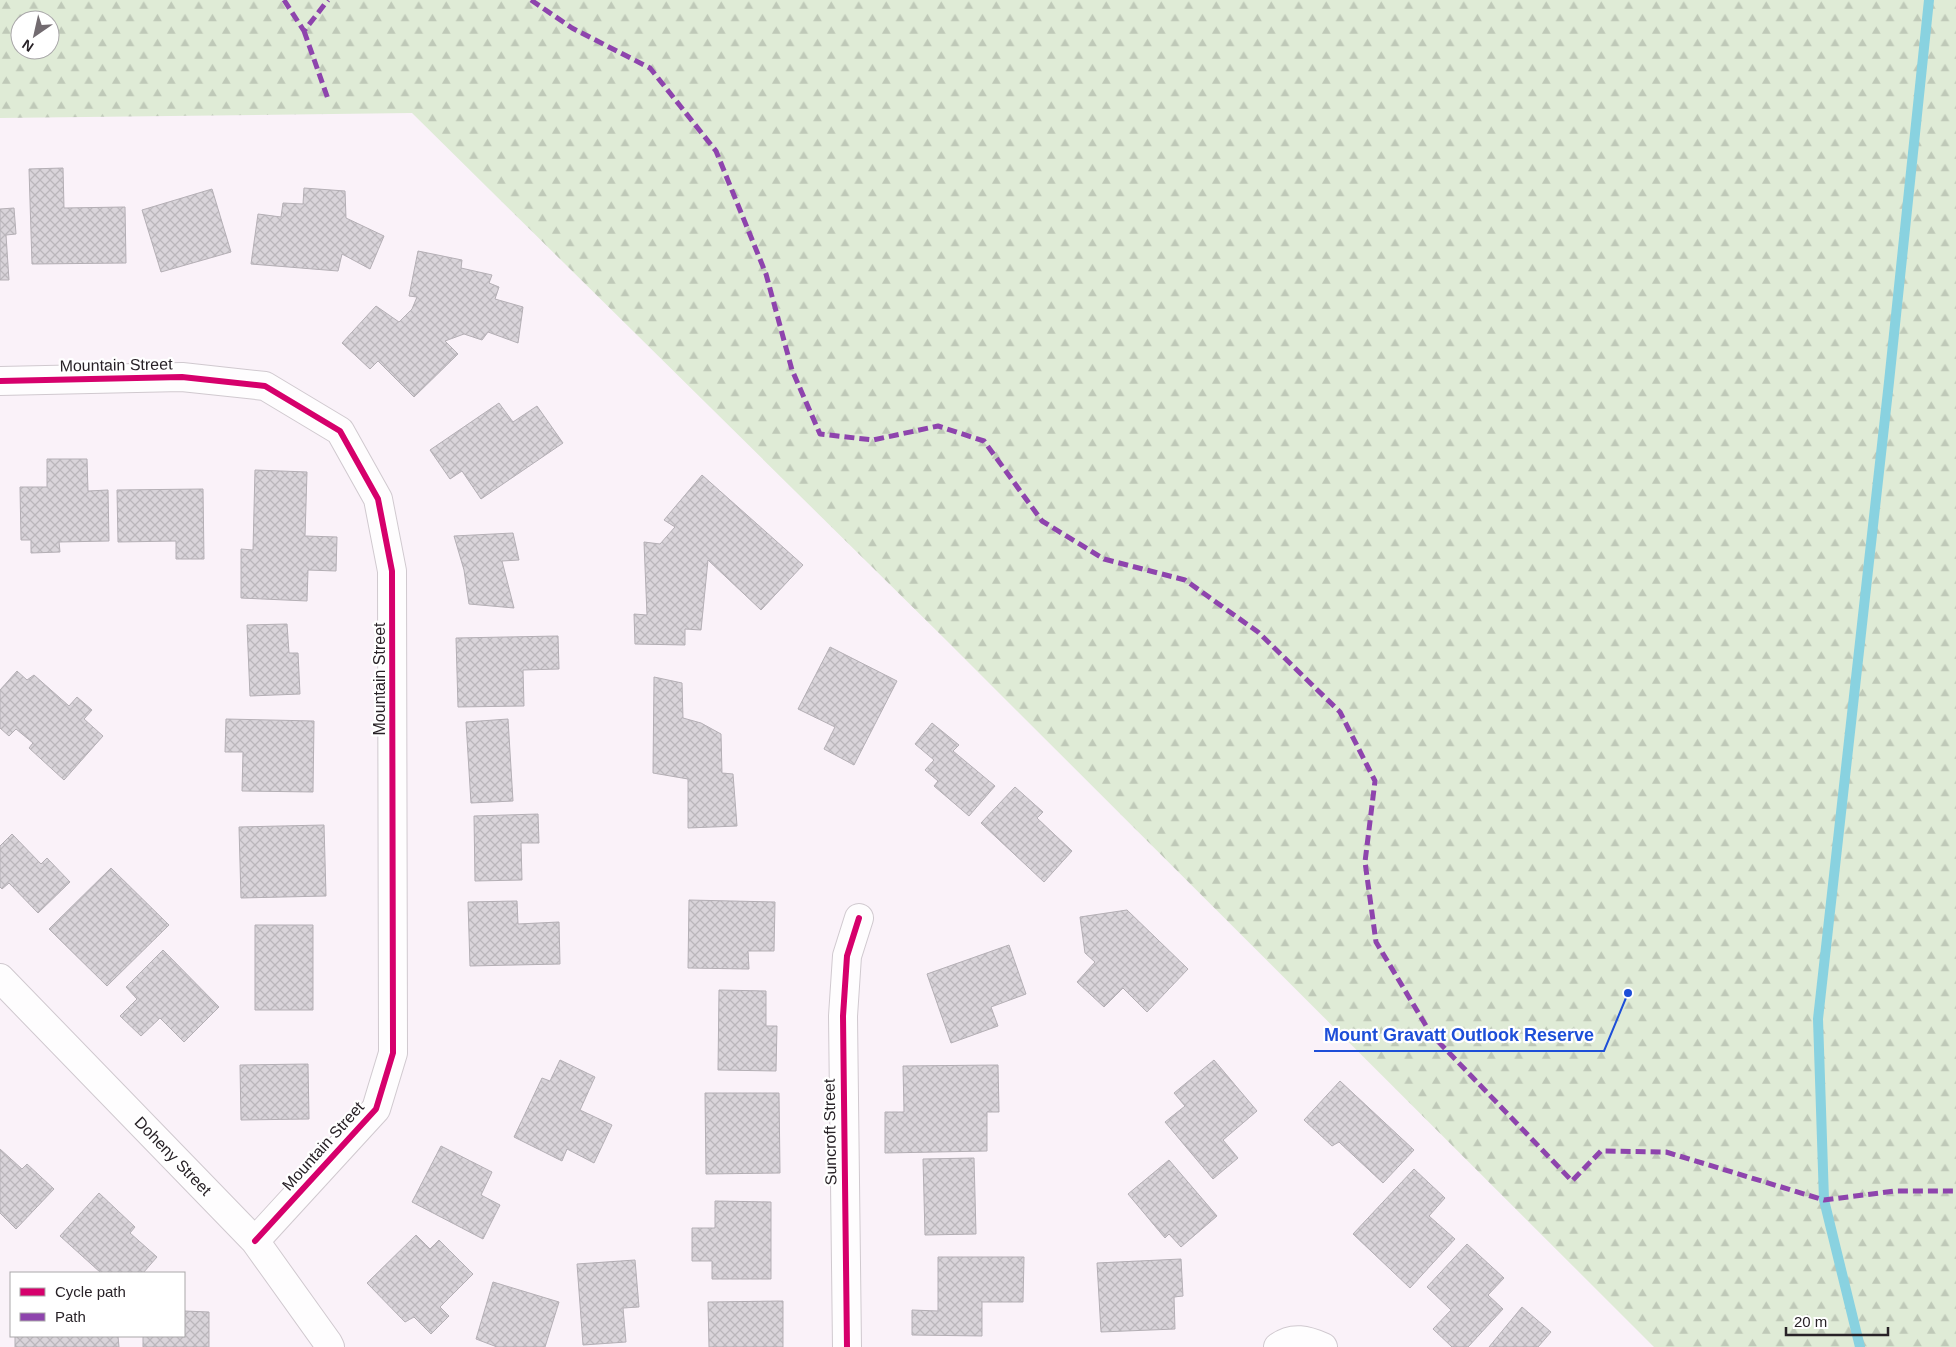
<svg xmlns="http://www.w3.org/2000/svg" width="1956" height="1347" font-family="Helvetica,sans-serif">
<defs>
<pattern id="forest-firs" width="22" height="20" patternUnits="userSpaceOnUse" patternTransform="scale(1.25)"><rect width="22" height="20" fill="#dfebd6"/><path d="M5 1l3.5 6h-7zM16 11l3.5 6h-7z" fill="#bfc9b8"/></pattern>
<pattern id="building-cross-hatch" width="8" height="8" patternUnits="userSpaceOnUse" patternTransform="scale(1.25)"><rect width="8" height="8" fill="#d9d4da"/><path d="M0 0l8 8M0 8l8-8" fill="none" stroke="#bab6bb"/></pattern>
</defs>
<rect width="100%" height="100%" fill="#faf2f9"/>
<path fill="url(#forest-firs)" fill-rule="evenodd" d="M0,0H1956V1347H1654L944,638L412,113L0,118ZM20,20H50V50H20Z"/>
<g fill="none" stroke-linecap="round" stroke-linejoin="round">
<path stroke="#89d2e0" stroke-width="10" d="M1860,1347L1824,1200L1818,1019L1889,382L1929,0"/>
</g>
<path fill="url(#building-cross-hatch)" stroke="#b4afb5" d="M63,168L64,208L125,207L126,263L32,264L29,169Z
M304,188L345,191L346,218L384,236L370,269L342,254L338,271L251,264L258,214L281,217L283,203L303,204Z
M212,189L231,252L161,272L142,210Z
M14,208L16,234L6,235L9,280H0V209Z
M418,251L462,260L461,268L492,275L489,283L499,287L495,299L523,307L518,343L488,332L482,340L464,334L445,341L458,354L414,397L378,361L370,369L342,343L376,306L399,322L412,309L417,297L409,296Z
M499,403L513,422L537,406L563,443L481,499L462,471L450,479L430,450Z
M47,459H87L88,491L108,490L109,541L59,542L60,552L31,553V540H21L20,487H47Z
M255,470L307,472L305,536L337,537L336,571L308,570L307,601L241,598V549L253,550Z
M702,475L803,565L761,610L708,560L701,630L685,629V645L635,644L634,614L647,615L644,542L660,544L675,527L664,520Z
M203,489L204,559H176V541L118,542L117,490Z
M513,533L519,560L502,561L514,608L469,604L464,570L454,536Z
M287,624L289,653H298L300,694L250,696L247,625Z
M558,636L559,669L523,670L524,706L458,707L456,638Z
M830,647L897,681L854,765L824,749L835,727L798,709Z
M17,671L27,680L34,675L69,706L77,697L92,710L84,719L103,736L64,780L29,748L33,743L16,729L9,736L0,728V690Z
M654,677L682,683L683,718L701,723L721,734L722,773L733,774L737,826L688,828V779L653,773Z
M226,719L314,721L313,792L242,791L243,752H225Z
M508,719L513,801L471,803L466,722Z
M932,723L959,745L953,751L995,786L969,816L934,786L938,781L925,770L934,760L915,744Z
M1015,787L1043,812L1037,818L1072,851L1044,882L981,823Z
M538,814L539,843H521L522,880L475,881L474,816Z
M324,825L326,896L241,898L239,827Z
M12,834L41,864L47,858L70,882L38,913L9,883L2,889L0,887V846Z
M111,868L169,925L107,986L49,929Z
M689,900L775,902L774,951H748L749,969L688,968Z
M517,901L518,924L559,922L560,964L470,966L468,902Z
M1127,910L1188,969L1147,1012L1123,988L1104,1007L1077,982L1095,962L1085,953L1080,917Z
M255,925H313V1010H255Z
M1009,945L1026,994L991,1007L998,1026L951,1043L927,974Z
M163,950L219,1007L184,1042L160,1018L141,1036L120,1016L137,999L126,987Z
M719,990L766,991V1026H777L776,1071L718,1070Z
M560,1060L595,1077L580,1110L612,1125L594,1163L567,1149L562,1161L514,1137L542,1078L550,1081Z
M1214,1060L1257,1111L1223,1140L1238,1158L1213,1179L1165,1122L1185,1106L1174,1093Z
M308,1064L309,1119L241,1120L240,1065Z
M998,1065L999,1112H987V1151L885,1153V1112H904L903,1066Z
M1340,1081L1414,1150L1383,1183L1339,1142L1332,1146L1304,1120Z
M705,1093H779L780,1173L706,1174Z
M441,1146L492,1172L481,1195L500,1205L483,1239L412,1202Z
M0,1149L22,1169L27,1164L54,1189L16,1229L0,1213Z
M974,1158L976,1234L925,1235L923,1159Z
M1169,1160L1217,1216L1181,1247L1169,1234L1165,1238L1128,1194Z
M1414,1169L1445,1198L1429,1216L1455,1239L1410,1288L1353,1234Z
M99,1193L135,1227L130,1233L157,1257L143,1273H101L60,1236Z
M715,1201L771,1202V1279H712V1261H692V1228H715Z
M416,1235L430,1249L439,1240L473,1274L440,1307L449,1316L431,1334L414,1317L405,1322L367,1283Z
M1467,1244L1504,1278L1488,1295L1503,1309L1468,1347H1452L1433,1329L1451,1310L1427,1287Z
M938,1257H1024L1023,1302H982V1336L912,1335V1310L938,1311Z
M1181,1259L1183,1296L1174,1297L1175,1329L1101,1332L1097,1263Z
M635,1260L639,1307L623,1308L626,1342L583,1345L577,1264Z
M493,1282L559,1302L545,1347H497L476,1339Z
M783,1301V1347H709L708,1302Z
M1522,1307L1551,1332L1538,1347H1489Z
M184,1311L209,1312V1347H143V1336H184Z
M15,1336H118L119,1347H15Z"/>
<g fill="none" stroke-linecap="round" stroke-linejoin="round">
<g stroke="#d0c9cf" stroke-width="30">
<path id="street" d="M0,381L182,377L265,386L340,431L378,499L392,571L393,1053L376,1109L255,1241
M0,978L255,1241L328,1343L330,1347
M847,1347L843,1016L847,956L859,918
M1278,1347C1293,1336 1307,1340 1323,1347"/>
</g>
<use href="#street" stroke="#fefdfe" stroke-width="28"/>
<path stroke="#8e44ad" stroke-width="5" stroke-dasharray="10 5" stroke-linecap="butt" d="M284,0L304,31L328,0
M531,0L572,28L650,68L716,151L766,274L792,370L820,434L873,440L938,426L984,441L1042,521L1104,559L1185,580L1258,632L1340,712L1375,781L1365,862L1376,942L1431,1034L1572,1181L1601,1151L1666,1152L1824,1200L1895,1191H1954L1956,1193
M304,31L328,99"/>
<g stroke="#fff" stroke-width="9">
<path id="cycleway" d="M0,381L182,377L265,386L340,431L378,499L392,571L393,1053L376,1109L255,1241
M847,1347L843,1016L847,956L859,918"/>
</g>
<use href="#cycleway" stroke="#d6006c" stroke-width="6"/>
</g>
<g text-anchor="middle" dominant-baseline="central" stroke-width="4.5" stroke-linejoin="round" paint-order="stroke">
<g font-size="16" fill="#282227" stroke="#fff">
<text transform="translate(116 365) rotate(-1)">Mountain Street</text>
<text transform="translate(379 679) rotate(-90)">Mountain Street</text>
<text transform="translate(830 1132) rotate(-91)">Suncroft Street</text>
<text transform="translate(323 1146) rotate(-48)">Mountain Street</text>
<text transform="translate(173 1156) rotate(46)">Doheny Street</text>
</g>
</g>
<path fill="none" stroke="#1d4ed8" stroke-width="2" d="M1628 993L1604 1051H1314"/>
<circle fill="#1d4ed8" stroke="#fff" stroke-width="2" cx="1628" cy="993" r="5"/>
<g font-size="18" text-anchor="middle" font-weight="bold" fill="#1d4ed8" stroke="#fff" stroke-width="4.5" stroke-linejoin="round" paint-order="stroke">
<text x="1459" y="1041">Mount Gravatt Outlook Reserve</text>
</g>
<rect x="10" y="1272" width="175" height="65" fill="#ffffff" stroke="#a9a7a9"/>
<rect x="20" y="1288" width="25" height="8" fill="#d6006c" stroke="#a9a7a9"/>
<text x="55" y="1297" font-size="15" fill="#282227">Cycle path</text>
<rect x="20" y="1313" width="25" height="8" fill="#8e44ad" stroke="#a9a7a9"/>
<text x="55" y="1322" font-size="15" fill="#282227">Path</text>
<g transform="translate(35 35) rotate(214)"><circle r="24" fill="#ffffff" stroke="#a9a7a9"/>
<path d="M0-4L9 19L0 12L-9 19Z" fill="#726b70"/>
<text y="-8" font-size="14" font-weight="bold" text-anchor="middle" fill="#282227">N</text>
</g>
<path d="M1786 1327v8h102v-8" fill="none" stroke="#282227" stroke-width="2.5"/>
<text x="1794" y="1327" font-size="15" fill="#282227" stroke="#ffffff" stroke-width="4" paint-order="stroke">20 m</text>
</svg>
